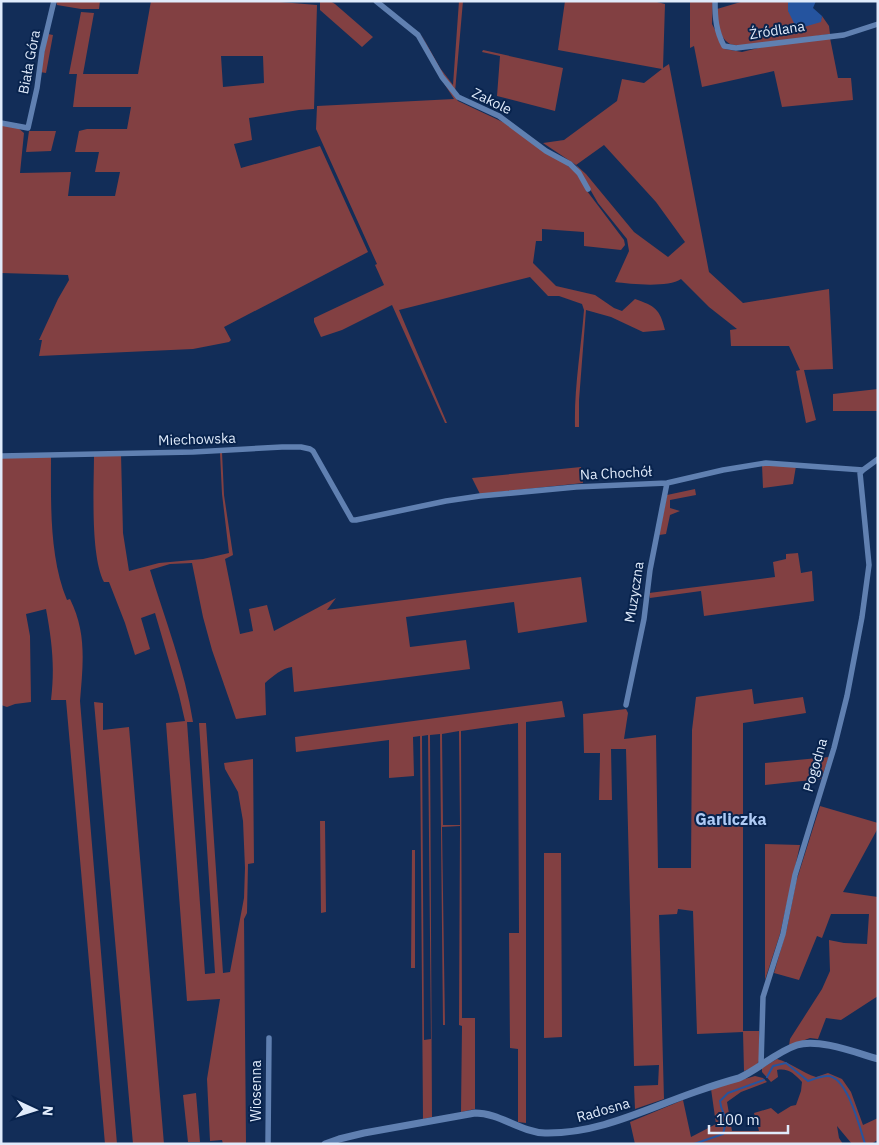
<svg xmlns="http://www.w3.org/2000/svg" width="879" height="1145" font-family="'IBM Plex Sans',sans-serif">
<rect width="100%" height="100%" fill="#122d58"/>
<path fill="#824042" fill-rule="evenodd" d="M56,1H100L99,9H81L57,5Z
M151,1H268L317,5L314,109L299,110L249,118L252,140L234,144L241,168L320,146L368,252L224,327L231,340L229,342L193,349L39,356L42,340H39L58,299L69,280L68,275L1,273V125L18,128L24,133L20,173L71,172L68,196H115L120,172H95L99,152H75L79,131L87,129H127L131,107H73L77,74H69L81,12L94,13L83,74H138ZM221,56H263L264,83L223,87Z
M320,1H330L335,4L373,37L362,47L320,10Z
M459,1H463L455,92L435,62L421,34L440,68L453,85Z
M565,1H653L665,4L663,68L669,64L709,272L743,303L829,289L833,369L804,370L816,420L806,423L796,371L800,370L789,346H731L730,330L737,329L709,307L681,279C668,288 630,284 615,282L629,251L627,239L598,203L576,165L543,143L564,140L617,101L622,79L644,83L662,69L558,50ZM604,145L656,202L685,242L668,257L634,232L586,174L576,165Z
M690,1H713L712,24L725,49L742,52L770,45L830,38L838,78H851L853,100L782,107L774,71L702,87L694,46L690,48Z
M744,1H788V11L820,22L822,16L829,26L830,34C815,36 737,49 730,44C718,37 718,21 717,9Z
M48,34L53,35L46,73L40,72Z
M483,50L563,68L555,111L497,96L500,56L482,52Z
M438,74L458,101L507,124L566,164L577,174L587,191L624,240L625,245L621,250L584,246V232L542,229V241H536L533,263L556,286L595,295L614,308L622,311L635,299C655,306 660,309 665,330L643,332L611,317L586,310L579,400V427H575C574,388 581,349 584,310L582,304L559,296H548L530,277L399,310L447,423H445L392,305L342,330L321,337L314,322V318L384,285L375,265L377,264L316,129L317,106L454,99Z
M29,131H56L51,151L26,152Z
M878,389V411H833V394Z
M222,452L224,495L233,555L225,559L240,634L253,631L249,609L267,605L274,631L336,598L327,610L581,577L587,622L518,633L514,602L406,617L410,647L466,640L470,669L294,692L292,667C282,668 273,676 265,683L266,715L236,719L212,650L203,617L192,563L170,564L150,570C165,620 185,670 193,722H187L205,974L215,973L199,723H206L223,973L230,972L244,898L245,868L243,821L238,792L225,769L224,763L253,759L254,863L248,864L247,913L244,919L246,1144H223L222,1140L210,1141L207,1079L220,999L187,1001L166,723L185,721L179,695L155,613L141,618L150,649L135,655L125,623L109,582H104C90,555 94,486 94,454H121L123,533L129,571L159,563L203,559L229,553L222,494L220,453Z
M51,456C51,502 49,557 67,600L70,599C87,633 83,664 80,701L117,1144H105L66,700H51C55,666 52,642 46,609L26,614L30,636L31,702L15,704L7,707L1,705V458Z
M762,465L796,466L793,484L763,488Z
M581,467L583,483L480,494L472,478Z
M695,489L696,495L670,500V508L680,511L670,515L666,534L659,535L667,495Z
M798,553L801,573L812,571L814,601L704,616L701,591L650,598L649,593L775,577L773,562L786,559V554Z
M752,689L754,704L803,697L806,713L743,723V1031H759V1061L755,1067L744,1071L743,1032L697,1034L693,911L678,909L677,914L659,915L664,1099L635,1109L634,1086L658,1085L659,1065L634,1066L626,749H611L612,800H599L600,753H584L583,714L626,709L628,713L624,739L656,735L658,868H691L692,730L696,697Z
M562,701L565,717L526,722V1123L518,1122V1049L510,1048L509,933H519L518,723L461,731L462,1018H475V1109L461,1112L462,1026L459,1025L460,826L442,827L445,1025H443L440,734L430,735L432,1117L423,1119L420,736L413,737L414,776L389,778V740L296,752L295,737ZM459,731L460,825H443L442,734ZM428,735L431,1039L424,1040L422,736Z
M94,702L103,703V730L129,727L164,1144H133Z
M829,757L821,779L765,785V763Z
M820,806L878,823V828L843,892L878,897V996L841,1020L826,1018L818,1039L810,1038L789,1046L790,1039L822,989L830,971L829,940L844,943L867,944L869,914H831L822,938L817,936L799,980L774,973L787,928L796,882Z
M320,821H325L326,912L321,913Z
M765,844L800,845L780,934L765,980Z
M412,850H415V968H411Z
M544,853H561L562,1037L544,1038Z
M777,1059C792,1063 802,1073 816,1077L828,1073L842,1079L851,1092L863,1125L878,1118V1140L871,1144H852L837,1126L839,1138L843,1144H635L630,1122L683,1100L691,1137L716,1124L711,1089L755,1076L763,1078L767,1082L741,1092L727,1102L732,1131H759L754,1113L771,1108L778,1114L791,1106L796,1105L801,1091L802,1082C794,1074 789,1068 777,1070L778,1077L771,1082L762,1072V1068Z
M196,1093L200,1142H188L183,1095Z"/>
<path fill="#25549f" d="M788,1H816L813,8L822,16L821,22L797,29L788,11Z"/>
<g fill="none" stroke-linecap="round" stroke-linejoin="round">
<path stroke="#25549f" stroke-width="2" d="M767,1077L773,1066L786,1063L808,1081C814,1079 821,1076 827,1076C847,1075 860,1128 865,1144
M694,1144L723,1134C729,1112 722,1118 720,1101L728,1093L764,1080"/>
<path stroke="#6080b1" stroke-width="5.5" d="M376,1L418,35L442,77L458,97L499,116L546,151L570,164L579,173L588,189
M715,1C715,18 716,31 724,46L736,48L844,35L878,24
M1,123L28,128L37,88L42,51L54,1
M1,456L193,452L282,447H301L310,449L313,451L352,520H356L446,501L480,496L576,487L667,483L723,470L766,463L863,470L878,459
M626,705L644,619L650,570L667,483
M761,1065L763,997L783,934L795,875L834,748L847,696L862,617L869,565L861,483L860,473L863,470
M268,1144L269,1038"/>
<path stroke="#6080b1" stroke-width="7" d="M325,1144L339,1139L364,1133L475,1113C500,1113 520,1132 545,1133C598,1134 646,1109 695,1092C709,1087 724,1082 739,1078C759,1069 776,1052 797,1045C818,1038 857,1053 878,1059"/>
</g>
<g text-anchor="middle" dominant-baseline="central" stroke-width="4" stroke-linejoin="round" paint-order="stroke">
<g font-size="14" fill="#e0ebfb" stroke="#08234d">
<text transform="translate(777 30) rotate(-9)">Źródlana</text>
<text transform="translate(29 62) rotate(-79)">Biała Góra</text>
<text transform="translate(492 101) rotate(26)">Zakole</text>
<text transform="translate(197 439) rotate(-2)">Miechowska</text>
<text transform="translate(616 473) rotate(-3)">Na Chochół</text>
<text transform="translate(634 592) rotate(-81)">Muzyczna</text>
<text transform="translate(815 765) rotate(-74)">Pogodna</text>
<text transform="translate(256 1091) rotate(-90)">Wiosenna</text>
<text transform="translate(603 1110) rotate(-16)">Radosna</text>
</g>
<g font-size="16" font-weight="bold" fill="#afcbf5" stroke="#08234d">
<text x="731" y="819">Garliczka</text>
</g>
</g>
<rect width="879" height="1145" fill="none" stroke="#e0ebfb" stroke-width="5"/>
<g transform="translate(35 1110) rotate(94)" stroke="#08234d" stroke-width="4" paint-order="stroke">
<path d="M0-4L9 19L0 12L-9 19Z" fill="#e0ebfb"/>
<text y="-8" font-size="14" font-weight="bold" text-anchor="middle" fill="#e0ebfb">N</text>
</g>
<path d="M709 1125v8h79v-8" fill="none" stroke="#e0ebfb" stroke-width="2.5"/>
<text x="716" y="1125" font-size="15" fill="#e0ebfb" stroke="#08234d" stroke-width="4" paint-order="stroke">100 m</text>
</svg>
